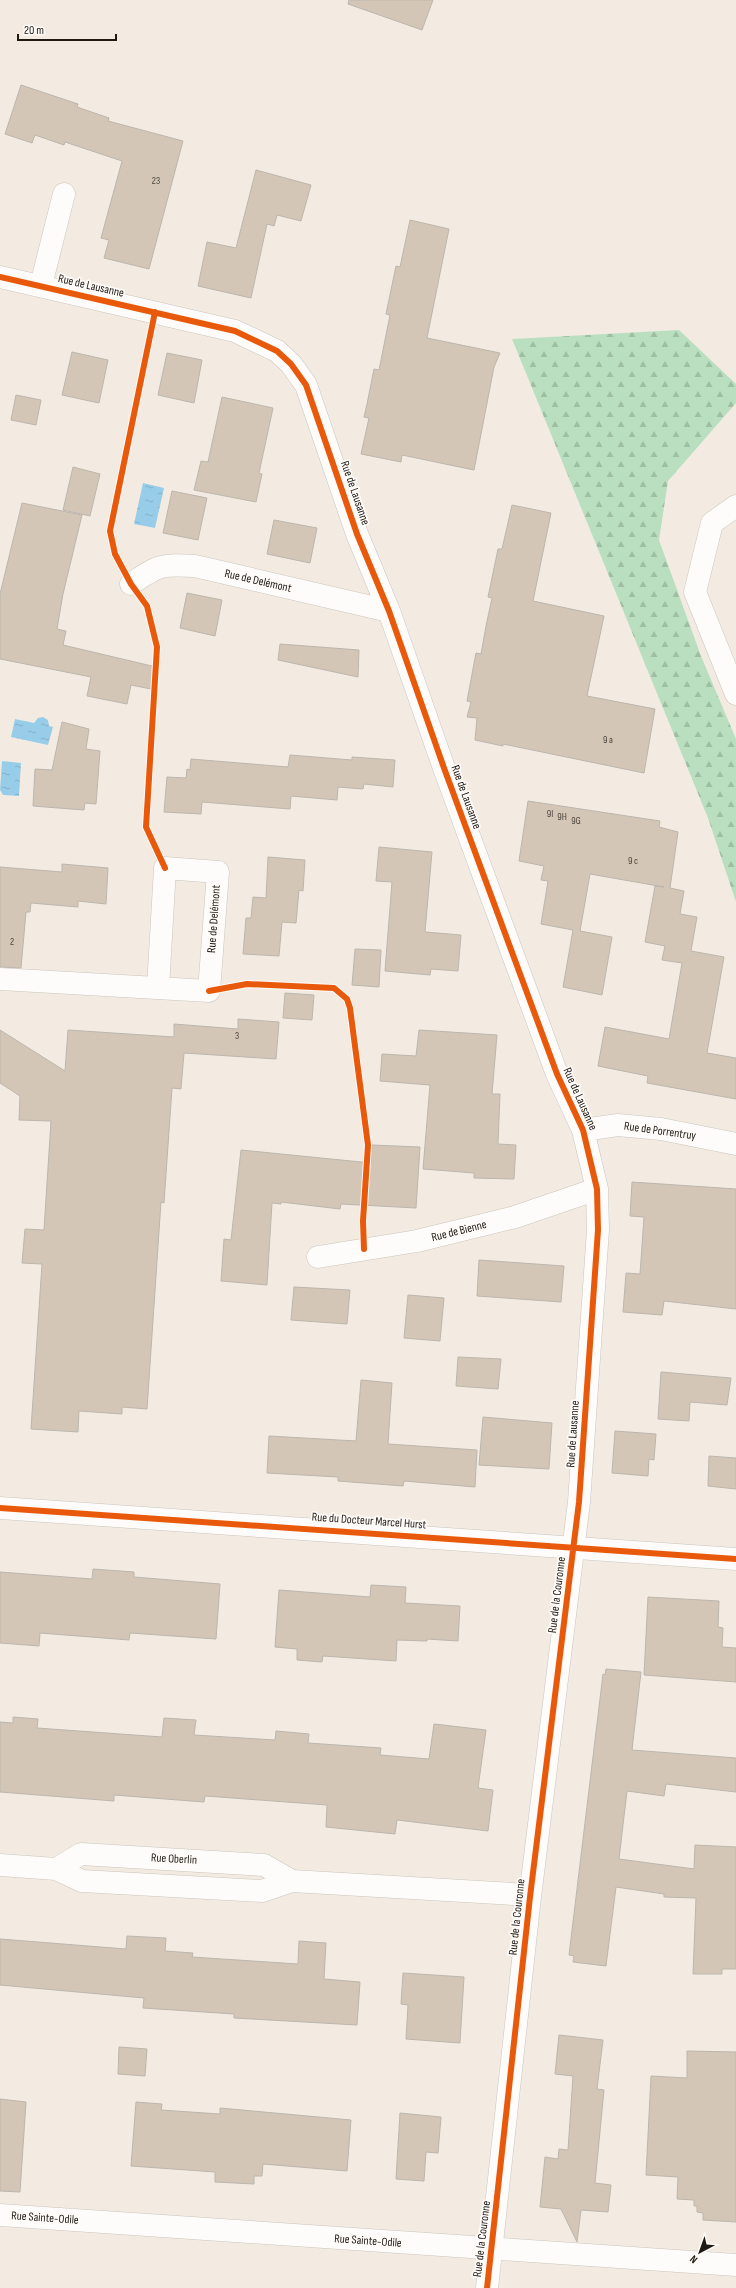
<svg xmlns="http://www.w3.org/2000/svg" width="736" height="2288" font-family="'Sofia Sans Condensed',sans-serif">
<defs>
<pattern id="forest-firs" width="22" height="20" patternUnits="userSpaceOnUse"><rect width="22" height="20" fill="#b9dfc0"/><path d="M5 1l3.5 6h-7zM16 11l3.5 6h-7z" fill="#9fbfa4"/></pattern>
<pattern id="water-ripples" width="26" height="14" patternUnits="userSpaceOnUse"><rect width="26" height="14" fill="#98cde9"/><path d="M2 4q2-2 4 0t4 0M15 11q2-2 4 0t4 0" fill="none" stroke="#83afc7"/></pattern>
</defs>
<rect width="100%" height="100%" fill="#f3ebe1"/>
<path fill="url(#forest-firs)" d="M679,330L736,384V403L668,481L659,540L701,656L736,739V902L708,818L512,339Z"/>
<path fill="url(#water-ripples)" d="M143,483L164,488L155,528L134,524Z
M43,717L48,720L49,726L53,727L48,745L11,737L15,719L34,723L38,718Z
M2,761L21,763L19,796L3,795L0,790Z"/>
<path fill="#d4c6b6" stroke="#bcb6ae" d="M349,0H433L422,30L348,4Z
M21,85L78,104L77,107L109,118L108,121L183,141L149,269L104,258L109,240L101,238L122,161L65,142L64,145L35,135L32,143L5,134Z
M256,170L311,185L301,221L277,215L274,226L267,224L251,298L198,286L207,242L236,248Z
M410,220L449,229L427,338L500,353L494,367L474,470L402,455L401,462L361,454L369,418L364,417L367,404L374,369L379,370L390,315L386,314L396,266L400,267Z
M72,352L108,360L99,403L62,395Z
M167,353L202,360L194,403L158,395Z
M16,395L41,400L36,425L11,420Z
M222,397L273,408L259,473L262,474L256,502L194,490L201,461L208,462Z
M73,467L100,474L90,516L63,510Z
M172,491L207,498L198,540L163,533Z
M22,503L82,515L63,594L57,629L66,631L63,645L156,667L151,689L131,685L127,704L87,696L91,677L0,659V594Z
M512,505L551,513L533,601L604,616L587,696L655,709L644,773L503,744V746L475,740L477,718L467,717L471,702L467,701L476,653L481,654L486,626L492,598L488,597L498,549H502Z
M274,520L317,528L310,563L267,554Z
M187,593L222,600L215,636L180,628Z
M280,644L359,650L358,677L278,660Z
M62,722L89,729L86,749L100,751L96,804L85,803L84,810L33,806L35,769L52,770Z
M290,755L352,760V757L395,760L393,787L364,784L363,789L338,787L337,800L291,796L290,809L202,802L201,814L164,812L167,777L186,778L187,769L190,770L191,759L288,767Z
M528,801L660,821L659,827L678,832L670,888L684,891L680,914L697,917L691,951L724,957L707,1053L736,1058V1099L647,1083L648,1076L598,1066L605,1027L669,1039L682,963L662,960L665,946L645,942L655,886L664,887L590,874L580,931L612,937L602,995L563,987L573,930L541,924L548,881L541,880L544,866L519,861Z
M379,847L432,852L425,932L461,935L458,971L431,969L430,975L385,971L392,882L376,881Z
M268,857L305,860L303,891L299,890L296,923L282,922L279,956L243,954L246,918H251L253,897L266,898Z
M62,864L108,868L106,904L78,901V907L31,903L30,912H26L21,968L0,967V867L62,872Z
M355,949L381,950L379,987L352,985Z
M285,993L314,995L312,1020L283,1018Z
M238,1019L279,1022L276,1059L184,1053L181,1089L172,1088L164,1203L161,1202L147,1409L122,1407V1414L79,1411L78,1432L31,1429L42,1264L22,1263L25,1229L44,1230L51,1121L19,1120L20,1096L0,1083V1030L65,1071L68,1030L174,1037V1024L238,1029Z
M419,1030L497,1035L492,1094H500L498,1144L516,1145L514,1179L474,1178V1173L423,1169L430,1085L380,1081L382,1054L416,1056Z
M372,1145L420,1147L416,1208L341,1204L340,1209L281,1202V1204L272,1203L267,1285L221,1281L224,1239L231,1240L241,1150L371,1163Z
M632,1182L736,1189V1309L664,1301L662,1315L623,1312L626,1273L640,1274L644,1217L630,1216Z
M479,1260L564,1266L561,1302L477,1296Z
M294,1287L350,1290L347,1324L291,1320Z
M408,1295L444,1298L440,1341L404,1338Z
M458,1357L501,1359L498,1389L456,1386Z
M661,1372L731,1378L727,1405L690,1402L689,1421L658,1419Z
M361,1380L392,1383L388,1444L477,1450L475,1487L404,1481L403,1486L338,1481V1477L267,1473L269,1436L356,1441Z
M483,1417L552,1423L549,1469L479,1465Z
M615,1431L656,1434L654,1460L649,1459L648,1476L612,1473Z
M709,1456L736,1458V1489L708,1486Z
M93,1569L134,1572V1577L220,1584L216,1639L130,1633L129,1640L40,1633L39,1646L0,1643V1572L92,1579Z
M371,1585L406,1587L405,1603L460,1606L458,1641L427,1639V1641L397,1640L396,1661L323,1656L322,1662L297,1660V1649L275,1647L279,1590L370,1597Z
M648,1597L719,1601L718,1627L723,1628L722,1647L736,1648V1682L644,1675Z
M606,1669L641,1672L632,1750L736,1758V1792L666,1784L664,1796L627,1791L619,1859L694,1869L695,1845L736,1847V1969H722V1974H693L696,1898L664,1897V1894L616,1887L606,1966L573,1962L574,1956L569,1955L603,1674L605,1675Z
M13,1717L38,1719L37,1728L162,1737L164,1718L196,1720L194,1735L275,1740L276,1731L309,1734L308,1743L381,1748L380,1755L429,1759L434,1724L486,1730L478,1788L493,1790L488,1831L397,1820L395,1834L326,1827L327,1805L205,1796L204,1802L114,1795V1801L0,1792V1722L13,1723Z
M127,1936L166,1938L165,1951L193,1953L192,1957L298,1964L299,1941L326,1943L324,1979L360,1982L357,2025L234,2018V2014L143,2008L144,1998L0,1985V1939L126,1949Z
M403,1973L464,1977L460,2043L406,2039L408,2005L401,2004Z
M559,2035L603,2040L597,2089L604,2090L595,2183L611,2185L608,2212L581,2210L577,2242L561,2209L540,2207L545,2157L558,2159L559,2149L568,2150L573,2076L555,2074Z
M119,2047L147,2049L145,2076L118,2074Z
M687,2051L736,2052V2222L703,2220V2213L697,2212V2206H694V2200L677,2199L678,2177L646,2175L651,2076L687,2078Z
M0,2099L26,2102L20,2192L0,2191Z
M136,2102L162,2104L161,2110L220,2114V2108L351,2120L347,2171L263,2164L262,2176H254V2184L215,2182V2172L131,2166Z
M400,2113L441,2117L438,2153L426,2152L424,2181L396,2179Z"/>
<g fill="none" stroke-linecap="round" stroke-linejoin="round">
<g stroke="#cbc5bd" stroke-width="23">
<path id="minor" d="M0,277L235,331L277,351L291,364L306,385L357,534L389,611L444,768L557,1074L583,1130L597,1189L598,1230L579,1502L530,1897L487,2288
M41,285L64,194
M736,506L712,523L695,592L736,694
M131,584C158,565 162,564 195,566L389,611
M0,979L209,991L218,872L165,868L158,988
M583,1130L618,1125L661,1129L736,1144
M318,1257L417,1241L515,1217L597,1189
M0,1865L56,1869
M292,1881L264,1865L81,1854L56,1869L82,1881L262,1891L292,1881L513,1894L530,1897
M0,2215L736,2265"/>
</g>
<g stroke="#cbc5bd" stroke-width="23">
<path id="tertiary" d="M0,1508L736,1559"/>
</g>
<use href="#minor" stroke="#fdfcfa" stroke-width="22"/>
<use href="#tertiary" stroke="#fdfcfa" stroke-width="22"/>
<g stroke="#fefbf8" stroke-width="8">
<path id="cycleway" d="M0,277L235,331L277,351L291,364L306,385L357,534L389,611L444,768L557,1074L583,1130L597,1189L598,1230L579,1502L530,1897L487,2288
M155,312L110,531L115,554L131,584L147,606L157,647L146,827L165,868
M209,991L247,984L334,988L347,999L350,1008L368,1145L363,1221L364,1249
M0,1508L736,1559"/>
</g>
<use href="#cycleway" stroke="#e8590c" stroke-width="6"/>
</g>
<g text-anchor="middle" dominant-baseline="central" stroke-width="3.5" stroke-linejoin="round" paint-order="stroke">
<g font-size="10" fill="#4c443c">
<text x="156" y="181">23</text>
<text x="608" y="740">9 a</text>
<text x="550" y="814">9I</text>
<text x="562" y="817">9H</text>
<text x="576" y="821">9G</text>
<text x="633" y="861">9 c</text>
<text x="12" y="942">2</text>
<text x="237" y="1036">3</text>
</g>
<g font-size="12" fill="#1e1913" stroke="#fefbf8">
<text transform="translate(91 286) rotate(13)">Rue de Lausanne</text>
<text transform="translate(355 493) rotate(71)">Rue de Lausanne</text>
<text transform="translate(258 581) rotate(13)">Rue de Delémont</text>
<text transform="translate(466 797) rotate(70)">Rue de Lausanne</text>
<text transform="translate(214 919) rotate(-86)">Rue de Delémont</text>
<text transform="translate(580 1099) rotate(66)">Rue de Lausanne</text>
<text transform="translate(660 1131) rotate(8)">Rue de Porrentruy</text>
<text transform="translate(459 1231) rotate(-14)">Rue de Bienne</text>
<text transform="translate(573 1434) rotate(-86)">Rue de Lausanne</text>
<text transform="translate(369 1521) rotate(4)">Rue du Docteur Marcel Hurst</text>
<text transform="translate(557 1595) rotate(-83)">Rue de la Couronne</text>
<text transform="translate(174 1859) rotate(3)">Rue Oberlin</text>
<text transform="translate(517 1917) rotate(-84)">Rue de la Couronne</text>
<text transform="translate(45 2218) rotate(4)">Rue Sainte-Odile</text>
<text transform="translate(482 2239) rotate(-83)">Rue de la Couronne</text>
<text transform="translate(368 2241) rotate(4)">Rue Sainte-Odile</text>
</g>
</g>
<g transform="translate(700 2252) rotate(221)" stroke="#fefbf8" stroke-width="3" paint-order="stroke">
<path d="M0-3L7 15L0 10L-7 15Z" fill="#1e1913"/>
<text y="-6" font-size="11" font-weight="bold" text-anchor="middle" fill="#1e1913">N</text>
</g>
<path d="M18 34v6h98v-6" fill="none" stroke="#1e1913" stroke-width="2"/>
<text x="24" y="34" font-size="12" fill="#1e1913" stroke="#fefbf8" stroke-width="3" paint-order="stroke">20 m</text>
</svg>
